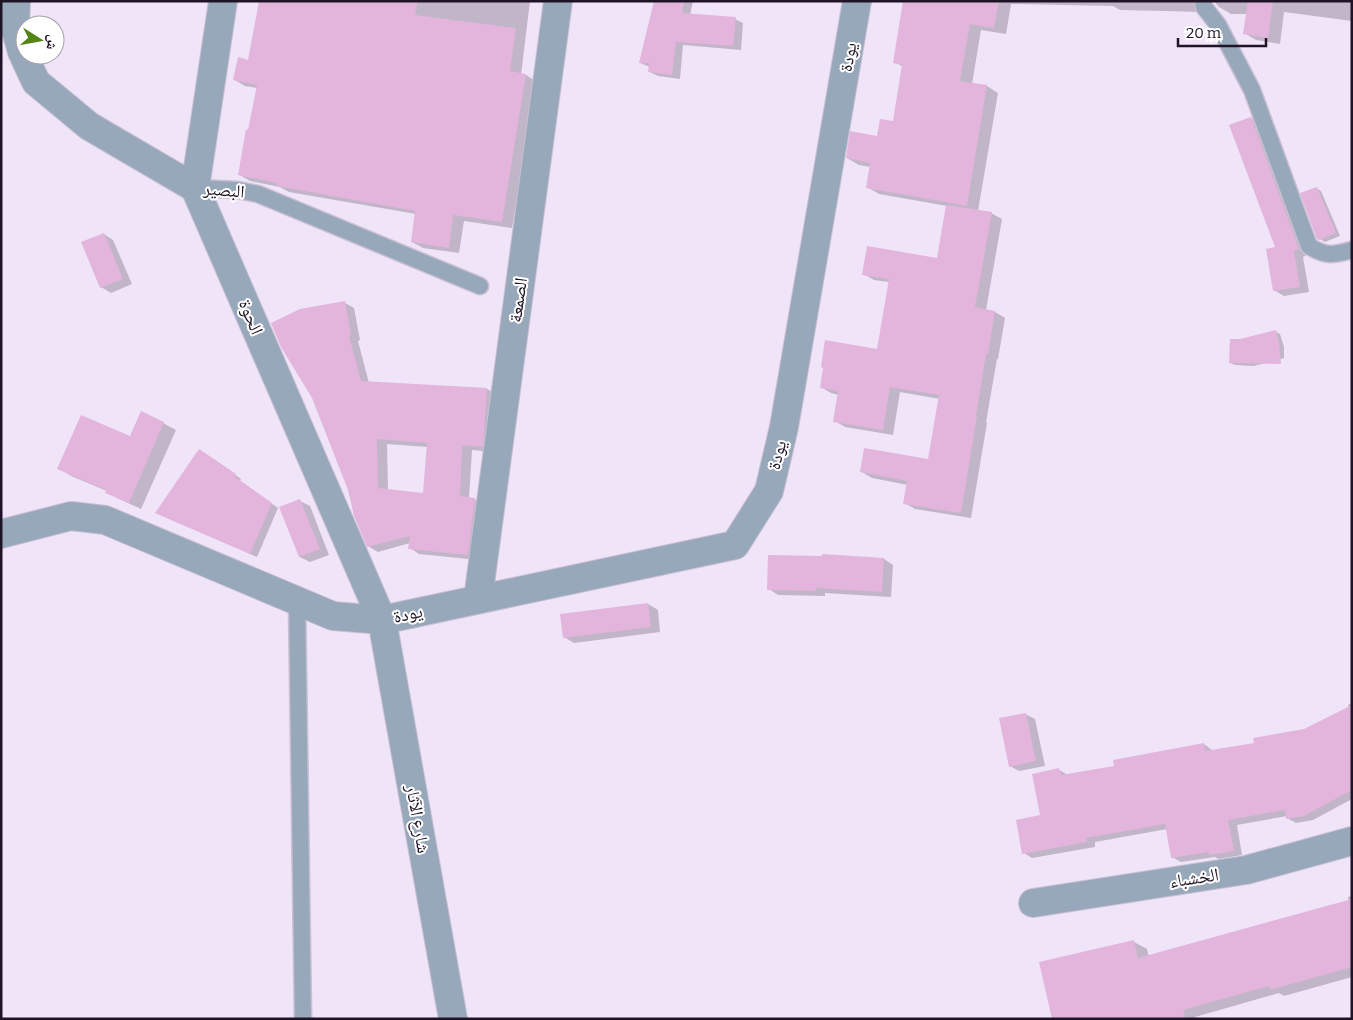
<svg xmlns="http://www.w3.org/2000/svg" width="1353" height="1020" font-family="Bitter,'Noto Naskh Arabic',serif">
<rect width="100%" height="100%" fill="#f0e4f9"/>
<path fill="#0003" fill-rule="evenodd" d="M260,1H530L521,75H526L537,82L512,228L464,221L459,253L423,248L412,242L416,214L289,192L280,187L250,181L240,175L257,88L245,86L235,80L249,61Z
M655,1H693L690,15L735,19L743,23L741,50L683,45L680,79L658,76L650,72V67L640,63Z
M904,1H1207L1205,12L1120,10L1113,6L1011,4L1006,34L981,30L972,84L987,86L998,93L978,211L991,213L1002,219L986,310L995,312L1005,318L998,359H997L986,422L987,423L971,518L915,509L905,503L908,485L872,478L862,472L929,461L940,399L900,392L893,435L845,427L835,421L839,395L831,393L821,387L878,351L889,282L874,280L864,274L938,259L947,206L879,194L867,187L871,167L859,165L847,158L878,137L894,123L903,67L895,62Z
M1214,1H1352V21L1284,12L1280,44L1256,40L1244,33L1247,14H1231L1219,7Z
M1251,118L1260,124L1308,254L1303,257L1309,292L1284,296L1274,290L1277,248Z
M1316,188L1321,191L1340,236L1325,242L1318,238Z
M104,234L113,240L132,284L111,293L101,287Z
M345,303L354,308L360,340L358,341L369,383L487,389L496,394L492,452L472,450L469,499H474L484,505L478,560L419,554L410,548V543L378,552L368,546ZM387,444L428,447L425,494L388,490Z
M1276,332L1280,334L1284,347V358L1254,366L1235,365L1230,363L1240,340Z
M163,423L176,430L141,509L119,499L107,491L71,476L59,468Z
M206,454L241,479L240,481L278,508L257,557L163,516Z
M300,501L310,506L329,555L310,562L300,557L281,508Z
M884,559L893,565L891,597L825,593V596L778,595L769,589Z
M648,604L658,610L660,632L574,643L564,637Z
M1352,703V799L1313,820L1296,823L1287,818V816L1237,825L1242,855L1219,859L1215,857L1181,862L1172,857L1167,829L1095,842V847L1032,858L1024,853L1042,816L1059,770L1068,775L1116,767L1204,744L1212,750L1213,751L1255,744L1305,730L1349,708L1348,705Z
M1025,714L1035,719L1045,766L1019,771L1010,766Z
M1352,896V977L1284,996L1279,993L1195,1017L1196,1019H1054L1134,942L1147,949L1149,957L1349,902L1348,897Z"/>
<path fill="#e3b4dc" fill-rule="evenodd" d="M259,1H418L415,15L516,28L510,71L526,74L502,222L453,215L449,248L411,242L415,211L277,186V183L238,175L246,129L248,130L257,85L233,80L238,57L248,60Z
M654,1H684L682,13L736,17L733,46L676,42L672,75L648,72L649,63H639Z
M903,1H999L994,28L970,24L960,81L987,85L967,206L866,188L870,163L846,158L850,131L877,136L880,119L893,121L902,65L893,63Z
M1248,1H1273L1268,38L1243,34Z
M1251,117L1299,249L1294,251L1300,287L1273,291L1266,249L1275,247L1229,125Z
M1317,187L1336,233L1319,240L1317,239L1300,193Z
M946,205L992,212L975,307L995,311L988,354H986L976,416H977L961,513L903,504L907,481L860,472L864,448L928,459L939,395L890,387L883,430L833,422L838,391L820,388L823,368L821,367L825,340L877,349L889,279L862,275L867,246L937,258Z
M104,233L123,279L100,288L81,242Z
M345,301L351,335L349,336L361,381L487,388L483,447L462,445L460,496L475,498L468,555L408,549L410,536L367,547L354,516L348,490L312,398L281,347L271,323L300,309ZM377,439L427,443L423,493L378,488Z
M1276,330L1279,343L1281,364L1229,363L1230,339H1240Z
M141,411L164,422L129,503L105,493L106,490L57,469L81,415L130,436Z
M199,449L236,474L234,476L272,503L250,554L155,513Z
M300,499L320,549L299,557L279,507Z
M822,554L884,558L882,592L816,588V591L767,590L768,555L822,556Z
M648,603L651,627L563,638L560,614Z
M1352,705V790L1304,816L1286,819L1285,810L1228,820L1234,851L1209,855V852L1171,858L1165,824L1086,838L1087,842L1022,854L1016,820L1040,815L1032,774L1059,768L1061,775L1114,766L1113,760L1204,743L1205,751L1254,743L1253,738L1304,729Z
M1026,713L1036,761L1009,767L999,718Z
M1352,899V967L1270,990L1269,986L1183,1010L1186,1019H1052L1039,962L1134,940L1138,958Z"/>
<g fill="none" stroke-linecap="round" stroke-linejoin="round">
<g stroke="#cabfd3" stroke-width="19">
<path id="service" d="M1203,1L1204,7L1218,25L1252,90L1309,246C1326,257 1334,255 1352,250
M195,188L238,190L258,194L480,286
M297,601L303,1019"/>
</g>
<g stroke="#cabfd3" stroke-width="30">
<path id="minor" d="M16,1L15,27L22,52L36,82L89,126L195,188
M223,1L195,188L382,620L453,1019
M1,534L71,516L105,520L333,616L382,620L735,545L769,491L784,427L857,1
M478,599L558,1
M1033,903L1246,870L1352,841"/>
</g>
<use href="#service" stroke="#97a8bb" stroke-width="16"/>
<use href="#minor" stroke="#97a8bb" stroke-width="28"/>
</g>
<g text-anchor="middle" dominant-baseline="central" stroke-width="4" stroke-linejoin="round" paint-order="stroke">
<g font-size="18" fill="#1f1426" stroke="#fff">
<text transform="translate(848 57) rotate(-80)">يودة</text>
<text transform="translate(224 190) rotate(5)">البصير</text>
<text transform="translate(518 300) rotate(-82)">الصمعة</text>
<text transform="translate(251 317) rotate(67)">الحوة</text>
<text transform="translate(777 455) rotate(-76)">يودة</text>
<text transform="translate(408 614) rotate(-12)">يودة</text>
<text transform="translate(418 819) rotate(80)">شارع الآثار</text>
<text transform="translate(1194 878) rotate(-9)">الخشباء</text>
</g>
</g>
<rect width="1353" height="1020" fill="none" stroke="#1f1426" stroke-width="5"/>
<g transform="translate(40 40) rotate(101)"><circle r="24" fill="#ffffff" stroke="#a5a1a8"/>
<path d="M0-4L9 19L0 12L-9 19Z" fill="#548414"/>
<text y="-8" font-size="14" font-weight="bold" text-anchor="middle" fill="#1f1426">ش</text>
</g>
<path d="M1178 38v8h88v-8" fill="none" stroke="#1f1426" stroke-width="2.5"/>
<text x="1186" y="38" font-size="15" fill="#1f1426" stroke="#ffffff" stroke-width="4" paint-order="stroke">20 m</text>
</svg>
